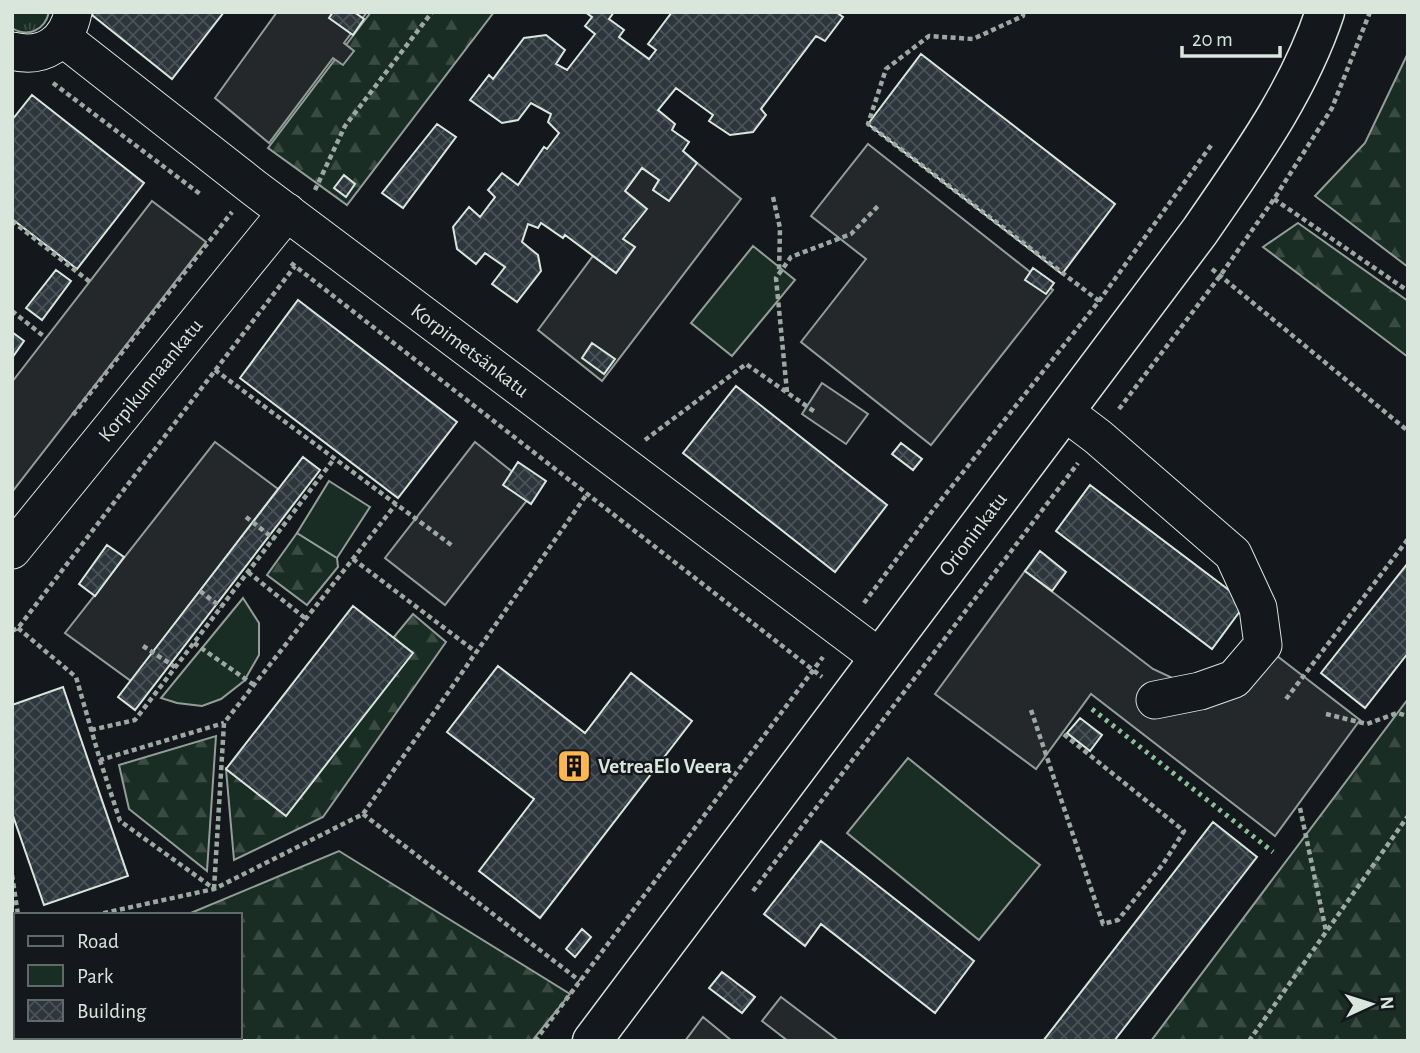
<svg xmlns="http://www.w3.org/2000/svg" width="1420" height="1053" font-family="'Alegreya Sans',sans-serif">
<defs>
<pattern id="grass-tufts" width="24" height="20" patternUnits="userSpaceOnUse" patternTransform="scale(1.75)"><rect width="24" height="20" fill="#1a2d24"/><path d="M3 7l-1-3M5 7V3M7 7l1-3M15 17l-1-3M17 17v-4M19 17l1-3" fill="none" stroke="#3b4b43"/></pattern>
<pattern id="forest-firs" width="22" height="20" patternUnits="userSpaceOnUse" patternTransform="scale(1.75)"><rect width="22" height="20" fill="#1a2d24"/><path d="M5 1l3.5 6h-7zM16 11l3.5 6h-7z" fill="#3b4b43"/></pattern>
<pattern id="building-cross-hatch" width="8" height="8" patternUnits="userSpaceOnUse" patternTransform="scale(1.75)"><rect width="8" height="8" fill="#2c363c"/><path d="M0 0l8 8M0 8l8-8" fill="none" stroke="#4a5358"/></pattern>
</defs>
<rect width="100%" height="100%" fill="#14181c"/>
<path fill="url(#grass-tufts)" stroke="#939e99" stroke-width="2" d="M12,12H49C45,30 28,38 12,28Z"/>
<path fill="url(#forest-firs)" stroke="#939e99" stroke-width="2" d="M371,12H494L347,205L268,148Z
M1408,53V267L1315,196L1365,143Z
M1298,223L1408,301V357L1263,247Z
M297,533L337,558L338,567L307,605L267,575Z
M413,614L446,642L323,817L234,860L226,769L286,815L393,638Z
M1408,699V1041H1151Z
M216,736L207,871L129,809L119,765Z
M339,851L570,994L532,1041H12V1033L16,1028V1037H240V915H186Z"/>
<path fill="#1a2d24" stroke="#939e99" stroke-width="2" d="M753,246L795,280L732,356L691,323Z
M329,481L370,507L337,558L297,533Z
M243,598L259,623V655L244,681L221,699L202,706L177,703L161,698Z
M908,758L1040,865L979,940L847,833Z"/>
<path fill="#24282b" stroke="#939e99" stroke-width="2" d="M277,12H367L344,43L354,51L343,65L333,58L269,143L215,98Z
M868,144L1053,290L931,445L801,342L866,259L811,216Z
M697,163L741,199L602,381L538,330L593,256L616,273L634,248L623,239L625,191L642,168L659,180L653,190L669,201Z
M152,201L206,242L12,492V382Z
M822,383L868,414L846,444L802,414Z
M215,442L278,489L131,681L65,633Z
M475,442L535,490L445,605L385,558Z
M1025,571L1153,669L1200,691L1263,645L1360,720L1275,836L1091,694L1036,769L935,694Z
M781,997L839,1041H788L762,1021Z
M703,1017L732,1041H685Z"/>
<path fill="url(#building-cross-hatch)" stroke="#d8e6dc" stroke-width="2" d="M94,12H224L172,79L92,15Z
M333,12H354L364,19L353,35L329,18Z
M585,12H614L609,19L624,30L619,37L649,59L656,50L648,44L672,12H836L843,17L825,41L816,36L761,109L766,115L753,132L730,135L709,121L713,115L676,88L658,110L675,124L672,130L689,142L683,151L697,163L669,201L653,190L659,180L642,168L625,191L647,209L623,239L635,247L616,273L565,235L563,238L541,223L538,228L528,224L522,242L538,255L541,271L517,302L492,284L505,267L485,253L476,264L457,249L453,227L469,207L480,217L495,197L488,190L502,173L518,185L544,147L547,149L559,133L548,122L551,114L531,103L518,120L502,123L470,100L489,75L493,79L524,38L546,35L565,50L556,64L567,70L595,34L585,26L592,17Z
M921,54L1115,204L1062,274L868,124Z
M32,95L144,183L77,269L12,219V120Z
M437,124L456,137L403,208L382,193Z
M344,175L355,184L346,197L334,188Z
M1033,268L1054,283L1046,294L1025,280Z
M56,270L71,281L42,320L26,308Z
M298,300L457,422L398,498L240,378Z
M12,332L24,341L12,358Z
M592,343L615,359L604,374L582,358Z
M736,386L887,505L835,572L683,453Z
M901,443L922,459L913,470L892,454Z
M303,457L320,470L135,710L118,697Z
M518,462L546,481L531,504L503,485Z
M1090,485L1246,603L1212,649L1056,531Z
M107,545L124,557L95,596L79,584Z
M1040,551L1066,572L1052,591L1025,571Z
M1408,563V653L1365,708L1321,673Z
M353,606L413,653L286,816L226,769Z
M498,666L585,733L631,673L692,721L540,918L479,871L534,799L447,732Z
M63,687L128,876L44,905L12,813V705Z
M1080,718L1102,735L1090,751L1067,733Z
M1213,822L1257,857L1114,1041H1043Z
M821,841L974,961L935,1013L821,924L805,946L764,914Z
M582,929L591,937L575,957L566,949Z
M722,972L755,997L742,1013L709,988Z"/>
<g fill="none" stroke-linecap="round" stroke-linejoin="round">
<g stroke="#d8e6dc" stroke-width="39">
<g id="minor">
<path id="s1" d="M63,38L253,187L880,658"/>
<path d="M12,51C43,59 67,43 73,12"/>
<path d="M1065,412L1098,437L1233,554L1258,608L1263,645L1234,679L1200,691L1155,700"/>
<path id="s2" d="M12,550L287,212"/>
</g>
</g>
<g stroke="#d8e6dc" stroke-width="41">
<g id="major">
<path id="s3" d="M592,1041L1200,231C1248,161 1298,93 1325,12"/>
</g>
</g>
<path stroke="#9da8a2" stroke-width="4.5" stroke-dasharray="5 3.5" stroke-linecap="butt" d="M1023,12V16L973,39L929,36L886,69L868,124L1099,301
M53,83L200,194
M315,190L345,126L432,12
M773,197L780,228L779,273
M1274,199L1408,291
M12,221L90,282
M291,263L822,677
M1212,269L1408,431
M12,311L46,338
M215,370L454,547
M787,392L776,278L791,257L851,234L878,206
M1119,409L1220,276L1274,199L1332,108L1370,12
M73,415L232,212
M645,440L746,364L815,412
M246,517L274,539
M353,559L476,652
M248,572L306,619
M200,591L221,607
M864,603L933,510L1099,301L1212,144
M18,628L76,677L100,760L224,723
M12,631L18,628L295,266
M194,643L254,685
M143,646L175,667
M1286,699L1408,539
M1031,710L1103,924L1118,920L1163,864L1184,831L1061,732
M1326,714L1367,724L1397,713L1408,716
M91,730L135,720L334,459
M100,760L120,821L213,888
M1300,808L1326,931
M363,814L580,981
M12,875L18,915
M214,889L224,723L396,504
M753,891L1078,463
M95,915L214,889L363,814L587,494
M12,958L16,952
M130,1037L134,1041
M535,1041L823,657
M1249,1041L1408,816"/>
<use href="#minor" stroke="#14181c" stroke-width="37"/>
<use href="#major" stroke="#14181c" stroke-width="38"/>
<path stroke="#8ac095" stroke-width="5" stroke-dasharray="3.5 5" stroke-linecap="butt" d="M1092,709L1273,852"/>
</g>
<defs>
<g id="building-square" transform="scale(1.75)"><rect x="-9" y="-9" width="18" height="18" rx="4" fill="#ffb74d" stroke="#14181c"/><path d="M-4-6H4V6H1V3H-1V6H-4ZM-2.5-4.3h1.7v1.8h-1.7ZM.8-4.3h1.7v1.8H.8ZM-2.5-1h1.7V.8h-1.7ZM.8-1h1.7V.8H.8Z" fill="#111"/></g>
</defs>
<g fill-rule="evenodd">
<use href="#building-square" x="574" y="766"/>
</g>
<g text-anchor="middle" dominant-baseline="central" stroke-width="5" stroke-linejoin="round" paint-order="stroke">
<g font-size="21" fill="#d8e6dc" stroke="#14181c">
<text stroke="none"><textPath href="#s1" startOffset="513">Korpimetsänkatu</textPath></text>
<text stroke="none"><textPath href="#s2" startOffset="219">Korpikunnaankatu</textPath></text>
<text stroke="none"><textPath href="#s3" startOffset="634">Orioninkatu</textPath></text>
</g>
<g font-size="21" font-weight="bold" fill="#d8e6dc" stroke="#14181c" text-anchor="start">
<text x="598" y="766">VetreaElo Veera</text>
</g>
</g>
<rect width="1420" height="1053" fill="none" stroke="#d8e6dc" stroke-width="28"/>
<rect x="14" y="913" width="228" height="126" fill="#14181c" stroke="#626a69" stroke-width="2"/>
<rect x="28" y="936" width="35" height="10" fill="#14181c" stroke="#626a69" stroke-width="2"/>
<text x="77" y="948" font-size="21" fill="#d8e6dc">Road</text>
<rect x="28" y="965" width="35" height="21" fill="#1a2d24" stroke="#626a69" stroke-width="2"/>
<text x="77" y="983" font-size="21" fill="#d8e6dc">Park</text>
<rect x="28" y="1000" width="35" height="21" fill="url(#building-cross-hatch)" stroke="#626a69" stroke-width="2"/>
<text x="77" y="1018" font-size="21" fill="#d8e6dc">Building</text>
<g transform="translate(1371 1004) rotate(86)" stroke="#14181c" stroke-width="5" paint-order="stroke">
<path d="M0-5L12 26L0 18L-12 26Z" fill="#d8e6dc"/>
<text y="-10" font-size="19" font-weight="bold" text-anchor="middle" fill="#d8e6dc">N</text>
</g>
<path d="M1182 46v10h98v-10" fill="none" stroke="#d8e6dc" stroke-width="3.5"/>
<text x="1192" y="46" font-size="21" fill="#d8e6dc" stroke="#14181c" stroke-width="5" paint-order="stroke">20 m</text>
</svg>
